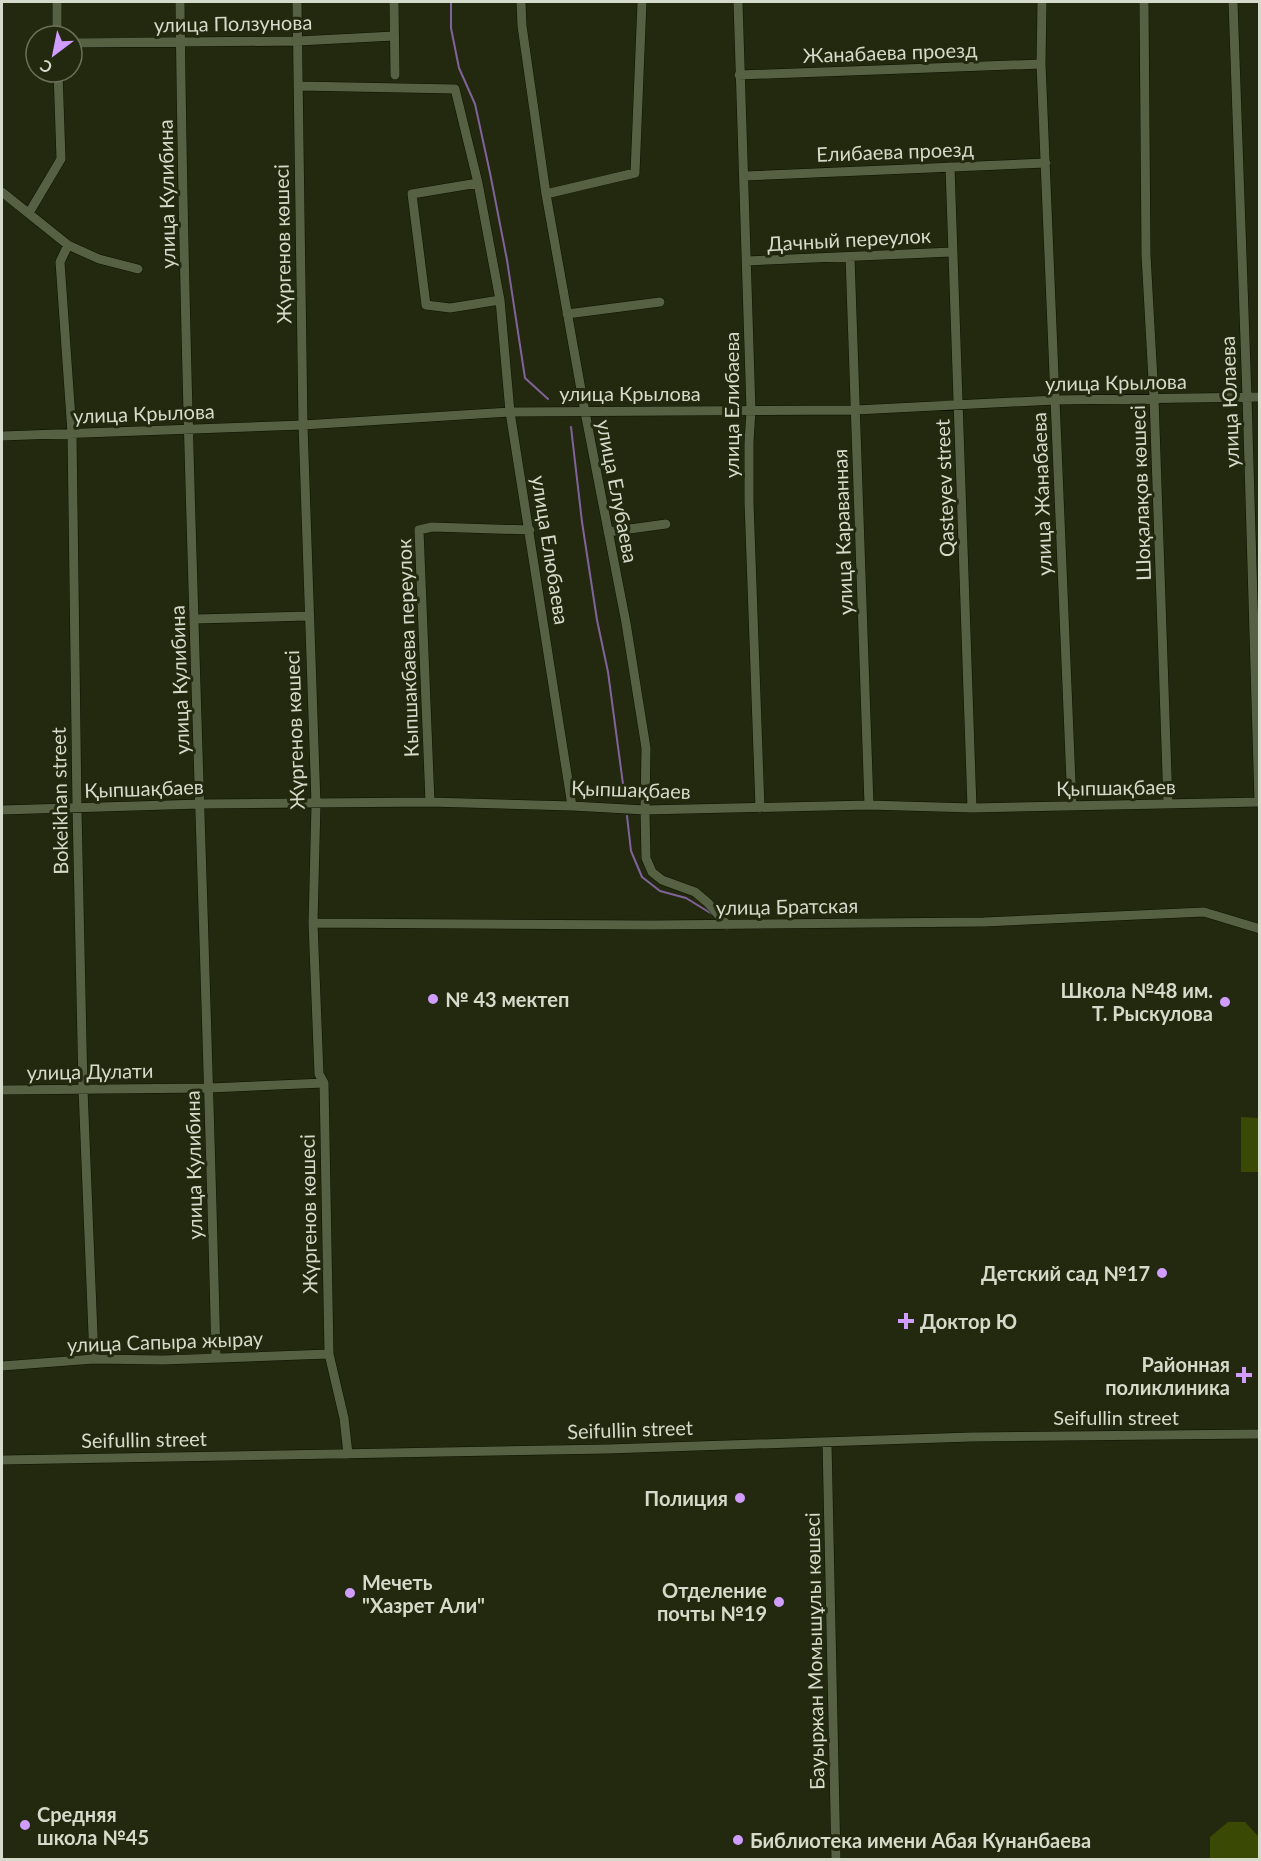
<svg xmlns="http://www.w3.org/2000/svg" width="1261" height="1861" font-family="Lato,sans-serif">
<rect width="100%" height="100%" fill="#22290e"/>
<path fill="#3a4903" d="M1241,1117L1259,1118V1172H1241Z
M1228,1822H1245L1259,1837V1859H1210V1837Z"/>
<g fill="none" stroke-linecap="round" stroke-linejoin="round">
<path stroke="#80639b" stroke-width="2" d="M451,2V28L459,68L475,104L490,173L507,260L525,378L548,399
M571,427L582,522L597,620L608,672L625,799
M627,816L631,851L642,877L660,891L686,898L712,914"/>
<g stroke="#0b1200" stroke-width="10">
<path id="minor" d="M57,2V36
M180,2C185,453 205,905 216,1357
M297,2L303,425L316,804L313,923L319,1074L324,1083L329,1354L344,1418L348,1454
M394,2L395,75
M521,2L522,26L546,194L585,412L626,623L646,748L645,810L646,858L652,872L662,880L695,892L708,903L727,925
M738,2L751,410L749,443V502L760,808
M1042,2L1041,64L1072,806
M1144,2L1146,255L1154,398L1168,804
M1233,2L1247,397L1259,802
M72,43L298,41L394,36
M739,75L1041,64
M298,86L455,89L478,183L500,300L510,412L572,806
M950,167L972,808
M745,176L1046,163
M478,183L412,194L426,305L450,308L500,300
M2,192L68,245L99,259L138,269
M546,194L635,173L642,2
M29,213L61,159L58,72
M68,245L60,262L72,433L77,808L83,1089L94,1359
M850,257L869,805
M747,261L952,252
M567,314L660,302
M2,436L303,425L510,412L856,410L1055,400L1260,397
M608,532L666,524
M195,619L308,616
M430,802L419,530L432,527L530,530
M2,810L201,804L430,802L572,806L645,810L869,805L972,808L1260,802
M313,923L652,925L984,922L1204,912L1260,929
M2,1090L210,1088L324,1083
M2,1366L94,1359L163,1360L329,1354
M827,1442L836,1860
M2,1460L608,1449L971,1437L1260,1434"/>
</g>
<use href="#minor" stroke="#566043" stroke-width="9"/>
</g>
<g fill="#d09dff" stroke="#22290e" stroke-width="2">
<circle cx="433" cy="999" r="6"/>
<circle cx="1225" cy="1002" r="6"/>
<circle cx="1162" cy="1273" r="6"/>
<path d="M903 1312h6v6h6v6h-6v6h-6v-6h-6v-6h6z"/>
<path d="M1241 1366h6v6h6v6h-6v6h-6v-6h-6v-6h6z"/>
<circle cx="740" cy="1498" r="6"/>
<circle cx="350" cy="1593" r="6"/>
<circle cx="779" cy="1602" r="6"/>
<circle cx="25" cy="1825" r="6"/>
<circle cx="738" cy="1840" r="6"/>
</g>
<g text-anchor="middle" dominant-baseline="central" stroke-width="6" stroke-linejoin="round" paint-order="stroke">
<g font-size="20" fill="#d5dbca" stroke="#22290e">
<text transform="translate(233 23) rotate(-1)">улица Ползунова</text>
<text transform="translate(890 52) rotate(-2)">Жанабаева проезд</text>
<text transform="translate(895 151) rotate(-2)">Елибаева проезд</text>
<text transform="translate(166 194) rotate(-91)">улица Кулибина</text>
<text transform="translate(849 239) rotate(-3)">Дачный переулок</text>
<text transform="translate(282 244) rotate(-91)">Жүргенов көшесі</text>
<text transform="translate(1116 382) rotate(-1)">улица Крылова</text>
<text x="630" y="393">улица Крылова</text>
<text transform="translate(1229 402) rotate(-92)">улица Юлаева</text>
<text transform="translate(731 405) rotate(-90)">улица Елибаева</text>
<text transform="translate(144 413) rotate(-2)">улица Крылова</text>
<text transform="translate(944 488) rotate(-92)">Qasteyev street</text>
<text transform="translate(618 491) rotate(79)">улица Елубаева</text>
<text transform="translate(1140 493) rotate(-92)">Шоқалақов көшесі</text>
<text transform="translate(1041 494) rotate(-92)">улица Жанабаева</text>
<text transform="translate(842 532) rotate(-92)">улица Караванная</text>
<text transform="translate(551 550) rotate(81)">улица Елюбаева</text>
<text transform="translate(407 648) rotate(-92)">Кыпшакбаева переулок</text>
<text transform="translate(179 680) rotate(-92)">улица Кулибина</text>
<text transform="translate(294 730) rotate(-92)">Жүргенов көшесі</text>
<text transform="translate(1116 787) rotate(-1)">Қыпшақбаев</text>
<text transform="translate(144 788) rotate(-2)">Қыпшақбаев</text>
<text transform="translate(631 789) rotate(2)">Қыпшақбаев</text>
<text transform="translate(59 801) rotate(-91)">Bokeikhan street</text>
<text transform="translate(787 906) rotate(-1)">улица Братская</text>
<text transform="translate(90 1071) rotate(-1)">улица Дулати</text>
<text transform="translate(193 1165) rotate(-91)">улица Кулибина</text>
<text transform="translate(308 1214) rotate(-91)">Жүргенов көшесі</text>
<text transform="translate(165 1341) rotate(-2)">улица Сапыра жырау</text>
<text x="1116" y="1417">Seifullin street</text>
<text transform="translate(630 1429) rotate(-2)">Seifullin street</text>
<text transform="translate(144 1439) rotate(-1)">Seifullin street</text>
<text transform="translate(814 1651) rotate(-91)">Бауыржан Момышұлы көшесі</text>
</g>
<g font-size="20" font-weight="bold" fill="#d5dbca" stroke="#22290e" text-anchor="end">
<text x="1213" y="990">Школа №48 им.<tspan x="1213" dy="23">Т. Рыскулова</tspan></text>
<text x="445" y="999" text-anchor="start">№ 43 мектеп</text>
<text x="1150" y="1273">Детский сад №17</text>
<text x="920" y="1321" text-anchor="start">Доктор Ю</text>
<text x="1230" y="1364">Районная<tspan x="1230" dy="23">поликлиника</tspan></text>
<text x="728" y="1498">Полиция</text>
<text x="362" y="1582" text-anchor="start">Мечеть<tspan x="362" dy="23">"Хазрет Али"</tspan></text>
<text x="767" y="1590">Отделение<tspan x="767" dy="23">почты №19</tspan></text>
<text x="37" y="1814" text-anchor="start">Средняя<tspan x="37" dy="23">школа №45</tspan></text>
<text x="750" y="1840" text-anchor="start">Библиотека имени Абая Кунанбаева</text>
</g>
</g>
<rect width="1261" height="1861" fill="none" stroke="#d5dbca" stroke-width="6"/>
<g transform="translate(54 54) rotate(212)"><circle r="28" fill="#22290e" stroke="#6a7059" stroke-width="1.5"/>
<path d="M0-4.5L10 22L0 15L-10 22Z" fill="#d09dff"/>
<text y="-9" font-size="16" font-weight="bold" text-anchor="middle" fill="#d5dbca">С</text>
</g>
</svg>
